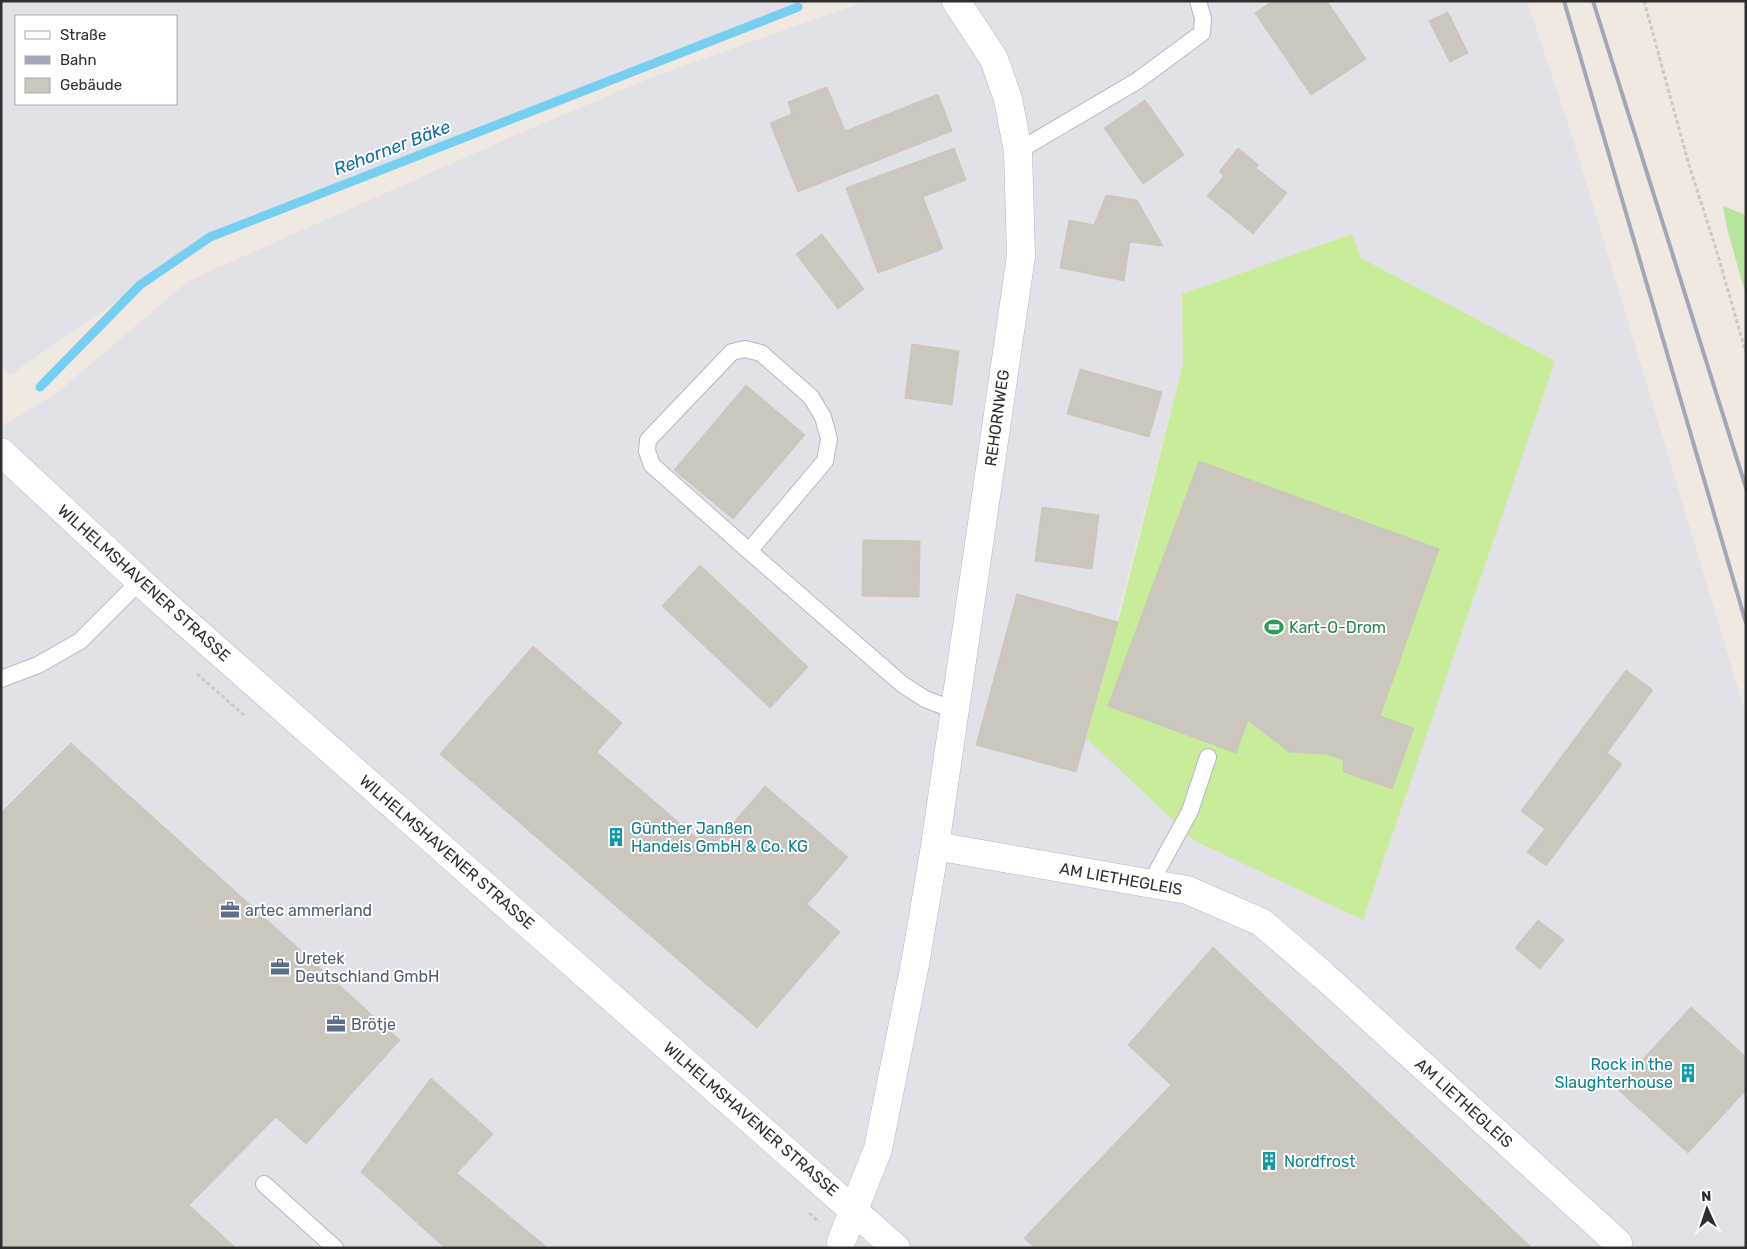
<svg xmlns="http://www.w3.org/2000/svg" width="1747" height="1249" font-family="Rubik,sans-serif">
<rect width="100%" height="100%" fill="#efe9e1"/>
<path fill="#e3e1e8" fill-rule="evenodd" d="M1,1H812L210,237L10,375L1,367ZM16,16H176V104H16Z
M866,1H1527L1577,152L1746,715V1248H1V427L58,392L188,281L509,138L650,78ZM1352,234L1361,258L1555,362L1086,738L1183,364L1182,294Z"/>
<path fill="#b6e59e" d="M1723,206L1746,215V296L1727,228Z"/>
<path fill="#c9ec9a" d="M1352,234L1361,258L1555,361L1363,920L1195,841L1086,738L1118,622L1183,364L1182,294Z"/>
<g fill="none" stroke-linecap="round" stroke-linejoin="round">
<path stroke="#75cff0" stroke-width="9" d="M40,387L140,285L210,237L798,7"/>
</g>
<path fill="#cbc7bf" stroke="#cbc5ba" d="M1272,1H1327L1366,59L1311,95L1255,13Z
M1448,12L1468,53L1450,62L1429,21Z
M827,87L845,131L938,94L952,131L798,192L770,123L792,114L788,102Z
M1145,100L1184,155L1143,184L1104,128Z
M954,148L966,180L923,197L943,249L878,273L846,188Z
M1238,148L1259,165L1256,168L1287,193L1253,234L1207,196L1224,176L1219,172Z
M1106,195L1137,200L1163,246L1130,242L1124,281L1060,268L1069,220L1094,225Z
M822,234L864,289L838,309L796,254Z
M912,344L959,351L952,405L905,398Z
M1080,369L1162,392L1149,437L1067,414Z
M746,385L805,435L733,519L674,470Z
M1199,461L1439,549L1380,716L1414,728L1392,789L1344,772L1343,760L1327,754L1289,752L1248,720L1236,753L1108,706Z
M1042,507L1099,515L1092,569L1035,561Z
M863,540L920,541L919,597L862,596Z
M700,565L808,667L770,708L662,606Z
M1017,594L1118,622L1076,772L976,745Z
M533,646L622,723L597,752L697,838L708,825L721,837L765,786L848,857L807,904L840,932L757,1028L440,754Z
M1626,670L1653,690L1607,753L1622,764L1546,866L1527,852L1545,829L1521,811Z
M71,743L400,1040L306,1144L276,1117L189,1205L236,1248H1V813Z
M1538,920L1564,940L1540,969L1515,948Z
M1213,947L1346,1072L1532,1248H1035L1024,1238L1171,1085L1128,1045Z
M1691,1007L1746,1057V1090L1688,1153L1616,1088Z
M431,1078L493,1134L457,1173L548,1248H445L361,1172Z"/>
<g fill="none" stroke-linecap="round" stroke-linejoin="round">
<g stroke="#b4b7c1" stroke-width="18">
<path id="service" d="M1018,151L1137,81L1202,33L1203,18L1198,1
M749,551L652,465L647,451L648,440L732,352L745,349L761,353L811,397L823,417L829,439L825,461L749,551L902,684L925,699L954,710
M1,679L38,665L80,641L140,581
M1150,884L1190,811L1208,757
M264,1184L335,1248"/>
</g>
<g stroke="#b4b7c1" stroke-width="29">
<path id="minor" d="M935,846L1021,256L1018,151L1008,99L994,59L956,1
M841,1242L878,1149L915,964L935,846L1187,890L1261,922L1323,975L1618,1243"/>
</g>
<g stroke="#b4b7c1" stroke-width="29">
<path id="tertiary" d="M1,452L158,598L896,1248"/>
</g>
<path stroke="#c9c9c9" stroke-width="3" stroke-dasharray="4 2.5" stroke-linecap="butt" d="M1644,1L1689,165L1716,249L1746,353
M197,674L245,716
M809,1213L819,1222"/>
<use href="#service" stroke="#fff" stroke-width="16"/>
<use href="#minor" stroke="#fff" stroke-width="28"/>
<use href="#tertiary" stroke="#fff" stroke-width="28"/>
<path stroke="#a3a6b8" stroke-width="4" d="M1564,1L1746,623
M1593,1L1746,488"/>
</g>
<defs>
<g id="stadium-bare" transform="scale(1.5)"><path d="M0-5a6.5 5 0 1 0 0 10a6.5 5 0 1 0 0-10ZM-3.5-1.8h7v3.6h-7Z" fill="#2e9e5b" stroke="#fff" stroke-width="2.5" paint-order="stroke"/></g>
<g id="building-bare" transform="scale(1.5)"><path d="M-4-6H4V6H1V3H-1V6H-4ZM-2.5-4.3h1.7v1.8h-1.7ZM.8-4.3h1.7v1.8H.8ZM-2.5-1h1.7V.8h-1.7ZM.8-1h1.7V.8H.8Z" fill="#0f9aa8" stroke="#fff" stroke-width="2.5" paint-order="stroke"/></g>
<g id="office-bare" transform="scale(1.5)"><path d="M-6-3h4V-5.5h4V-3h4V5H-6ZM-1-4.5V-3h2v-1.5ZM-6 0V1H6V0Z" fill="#5c6f8a" stroke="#fff" stroke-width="2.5" paint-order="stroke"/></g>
</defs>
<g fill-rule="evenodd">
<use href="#stadium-bare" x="1274" y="627"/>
<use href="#building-bare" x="616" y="837"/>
<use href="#office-bare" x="230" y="910"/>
<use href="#office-bare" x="280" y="967"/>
<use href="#office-bare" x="336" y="1024"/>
<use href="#building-bare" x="1688" y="1073"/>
<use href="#building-bare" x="1269" y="1161"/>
</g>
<g text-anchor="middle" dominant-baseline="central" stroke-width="4" stroke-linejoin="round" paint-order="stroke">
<g font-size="16" fill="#2e2e2e" stroke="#fff">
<text transform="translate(997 418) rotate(-82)">REHORNWEG</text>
<text transform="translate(144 583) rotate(42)">WILHELMSHAVENER STRASSE</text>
<text transform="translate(447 852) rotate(41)">WILHELMSHAVENER STRASSE</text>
<text transform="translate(1121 879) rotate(10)">AM LIETHEGLEIS</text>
<text transform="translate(1464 1103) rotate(42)">AM LIETHEGLEIS</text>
<text transform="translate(751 1119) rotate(41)">WILHELMSHAVENER STRASSE</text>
</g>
<g font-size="16" fill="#27864d" stroke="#fff" text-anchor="start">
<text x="1289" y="627">Kart-O-Drom</text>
</g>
<g font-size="16" fill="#0d838f" stroke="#fff" text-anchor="start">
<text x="631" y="828">Günther Janßen<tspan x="631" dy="18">Handels GmbH &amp; Co. KG</tspan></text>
<text x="1673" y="1064" text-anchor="end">Rock in the<tspan x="1673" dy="18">Slaughterhouse</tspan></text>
<text x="1284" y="1161">Nordfrost</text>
</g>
<g font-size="16" fill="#4e5e75" stroke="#fff" text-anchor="start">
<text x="245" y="910">artec ammerland</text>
<text x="295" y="958">Uretek<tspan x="295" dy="18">Deutschland GmbH</tspan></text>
<text x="351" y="1024">Brötje</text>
</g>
<g font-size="18" font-style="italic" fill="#0d6fa3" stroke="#fff">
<text transform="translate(392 148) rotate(-21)">Rehorner Bäke</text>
</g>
</g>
<rect width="1747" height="1249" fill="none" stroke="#2e2e2e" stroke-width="5"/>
<rect x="15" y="15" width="162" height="90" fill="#ffffff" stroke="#ababab"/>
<rect x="25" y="31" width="25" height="8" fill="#ffffff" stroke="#ababab"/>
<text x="60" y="40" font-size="15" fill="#2e2e2e">Straße</text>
<rect x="25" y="56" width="25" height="8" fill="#a3a6b8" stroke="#ababab"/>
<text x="60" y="65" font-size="15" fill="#2e2e2e">Bahn</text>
<rect x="25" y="78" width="25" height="15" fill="#cbc7bf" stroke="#ababab"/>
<text x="60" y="90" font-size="15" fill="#2e2e2e">Gebäude</text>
<g transform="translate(1707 1209) rotate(357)" stroke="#ffffff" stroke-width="4" paint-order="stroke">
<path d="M0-4L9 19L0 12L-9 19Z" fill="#2e2e2e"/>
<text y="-8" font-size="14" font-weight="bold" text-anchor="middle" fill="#2e2e2e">N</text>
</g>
</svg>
